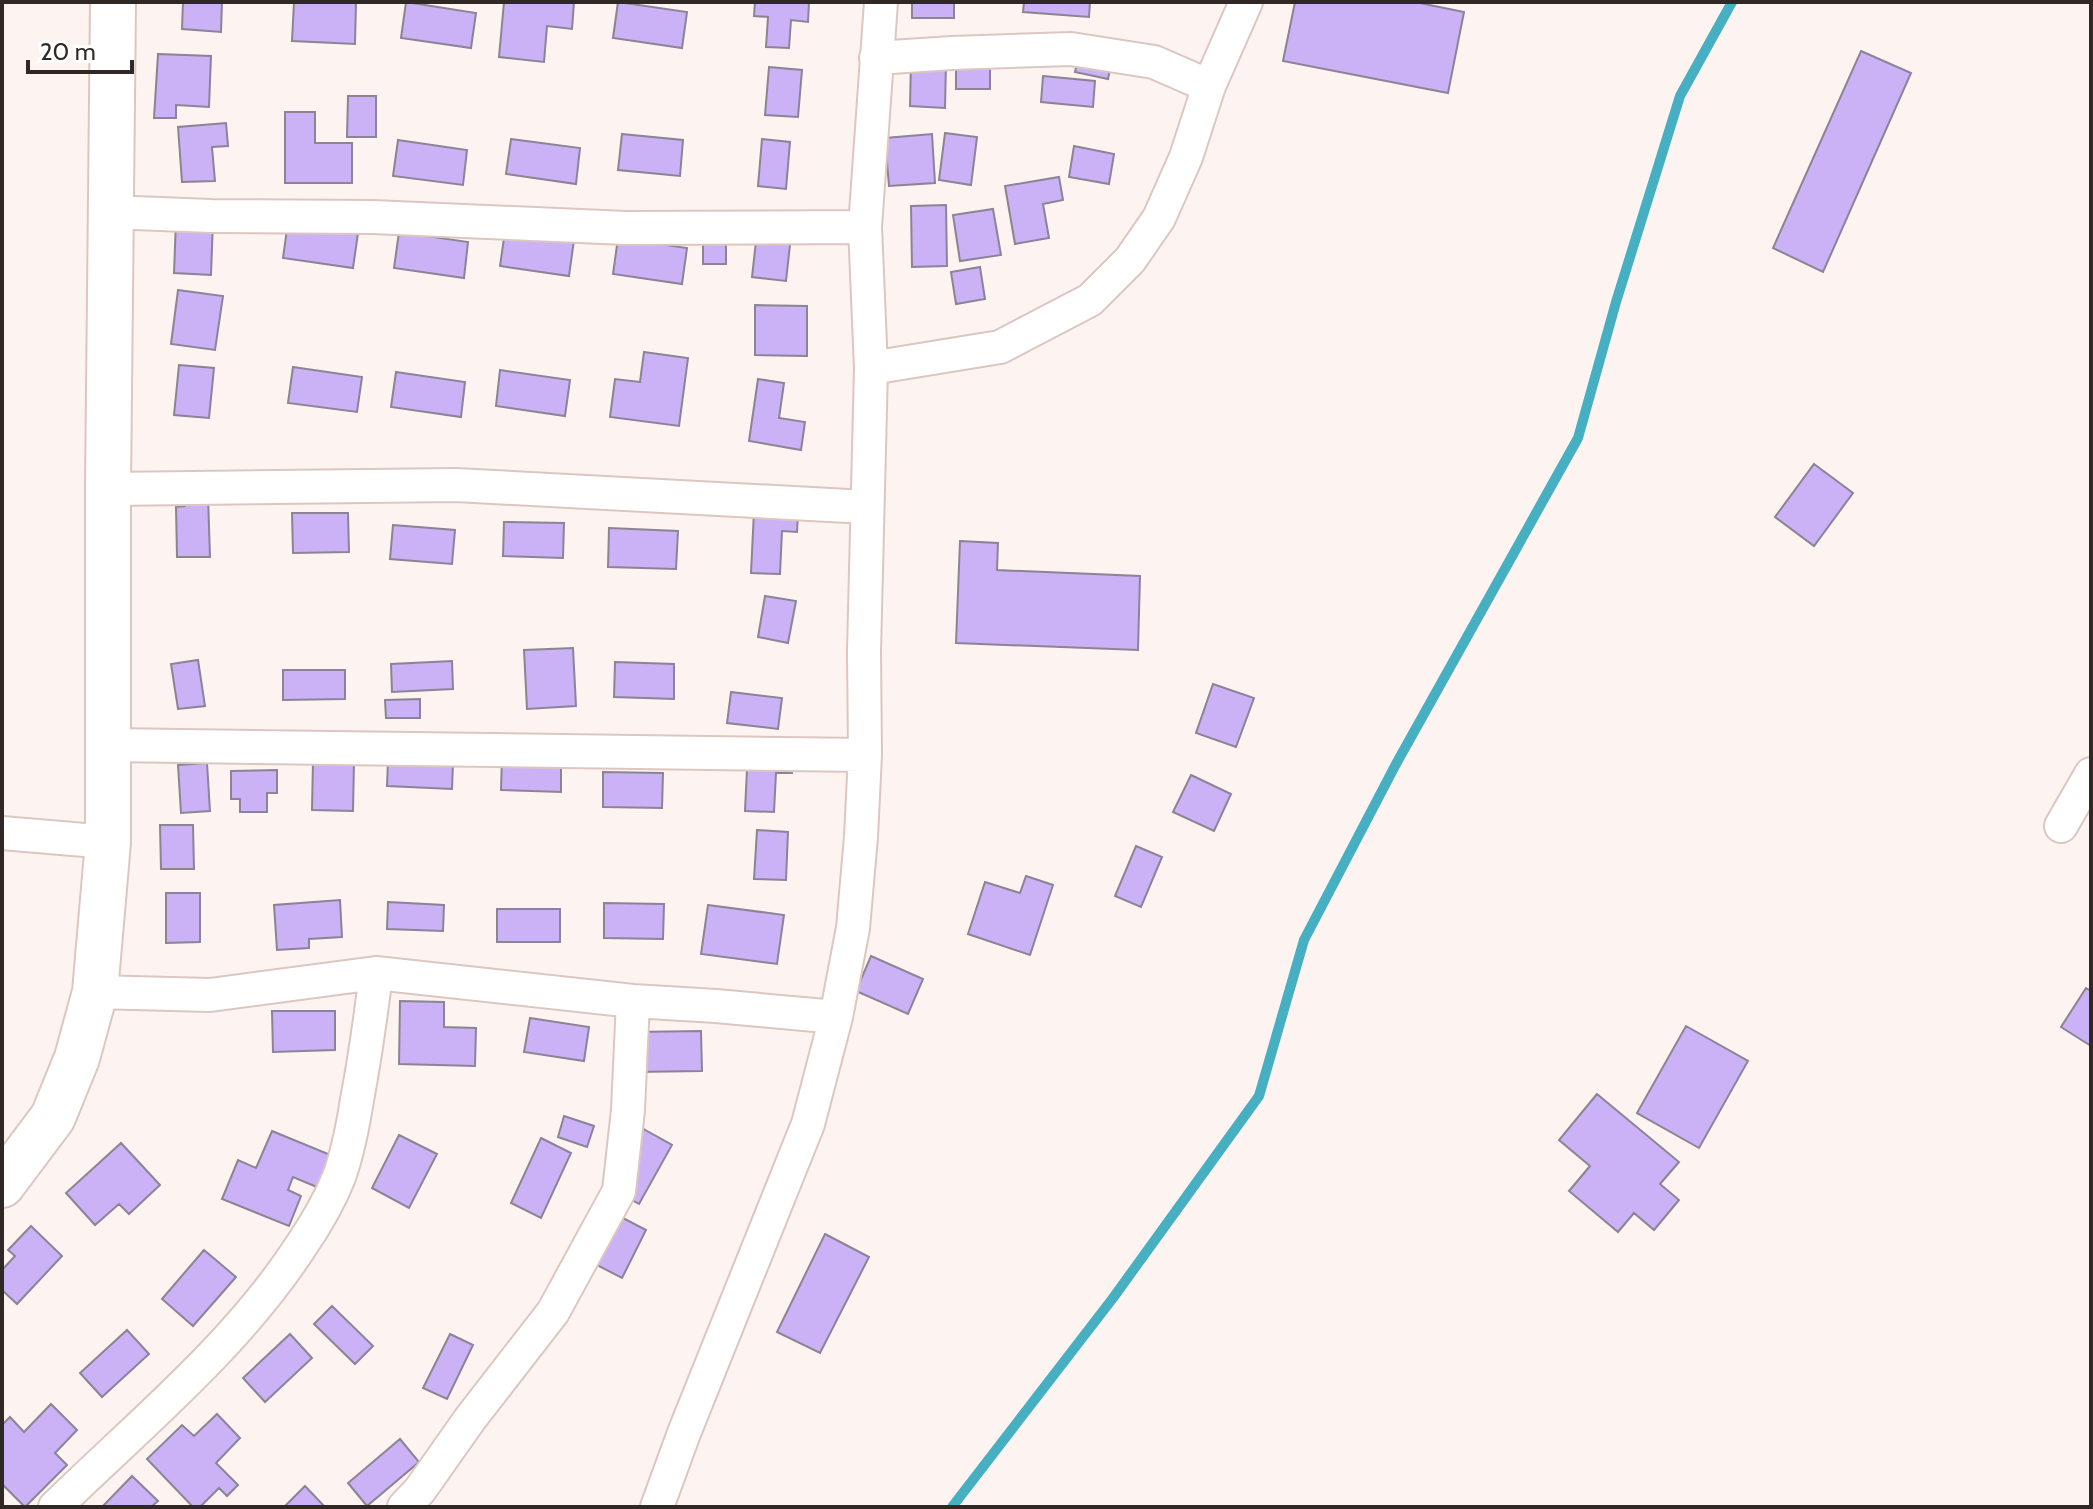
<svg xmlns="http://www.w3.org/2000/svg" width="2093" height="1509" font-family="Cabin,sans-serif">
<rect width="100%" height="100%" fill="#fdf4f1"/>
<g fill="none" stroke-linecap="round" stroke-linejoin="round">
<path stroke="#46b0c2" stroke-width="10" d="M952,1507L1113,1298L1259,1096L1304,940L1396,764L1578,438L1616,302L1680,96L1732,2"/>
</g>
<path fill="#cbb1f5" stroke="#8a8495" stroke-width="2" d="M183,2H222L221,32L182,29Z
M294,2H356L355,44L292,41Z
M406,2L476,13L471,48L401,38Z
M504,2H574L572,29L547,26L544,62L499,57Z
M618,2L687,12L682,48L613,38Z
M755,2H809L808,22L791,20L789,48L766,47L768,17L754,16Z
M912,2H954V18H912Z
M1024,2H1090L1089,17L1023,12Z
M1295,2H1415L1464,12L1448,93L1283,61Z
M1080,49L1113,56L1108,79L1075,72Z
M1861,51L1911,73L1823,272L1773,248Z
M158,54L211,56L209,107L176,105V118H154Z
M911,62L946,64L945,108L910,106Z
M956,62H990V89H956Z
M769,67L802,70L798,117L765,115Z
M1043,76L1095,81L1093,107L1041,102Z
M348,96H376V137H347Z
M285,112H315V143H352V183H285Z
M226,123L228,146L212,147L215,181L182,182L178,127Z
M945,133L977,137L971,185L939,180Z
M622,134L683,140L680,176L618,170Z
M932,134L935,183L889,186L885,138Z
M511,139L580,148L576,184L506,174Z
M762,139L790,142L786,189L758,186Z
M398,140L467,150L463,185L393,176Z
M1074,146L1114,154L1109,184L1069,177Z
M1059,177L1063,200L1043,204L1049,238L1015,244L1005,186Z
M946,205L947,266L912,267L911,206Z
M993,209L1001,255L960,261L953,215Z
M176,220L213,221L211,275L174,273Z
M288,222L358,233L353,268L283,258Z
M505,231L574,240L569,276L500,266Z
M399,232L468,242L464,278L394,268Z
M757,232L791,236L786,281L752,277Z
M726,235V264H703V236Z
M618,238L687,248L682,284L613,274Z
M980,267L985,299L956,304L951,272Z
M178,290L223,296L215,350L171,344Z
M755,305L807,306V356L755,355Z
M644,352L688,358L679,426L610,417L615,379L640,382Z
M179,365L214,368L209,418L174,415Z
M293,367L362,377L357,412L288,403Z
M500,370L570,380L565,416L496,406Z
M396,372L465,382L461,417L391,407Z
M758,379L784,383L779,418L805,422L801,450L749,441Z
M1814,464L1853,493L1814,546L1775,517Z
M184,495H208L210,557H177L176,507L185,506Z
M754,511L798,513L797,532L782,531L780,574L751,573Z
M292,513H348L349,552L293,553Z
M504,522L564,523L563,558L503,556Z
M393,525L455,530L452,564L390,559Z
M609,528L678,531L676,569L608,567Z
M960,541L998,543L997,570L1140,576L1138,650L956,643Z
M765,596L796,601L788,643L758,637Z
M573,648L576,706L527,709L524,650Z
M198,660L205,706L178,709L171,664Z
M452,661L453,689L392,692L391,664Z
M615,662L674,664V699L614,697Z
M283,670H345V699L283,700Z
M1213,684L1254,698L1236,747L1196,733Z
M731,692L782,698L778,729L727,723Z
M420,699V718H386L385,700Z
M748,748L793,751L792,773H776L774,812L745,811Z
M502,756L561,757V792L501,790Z
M313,760L354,762L353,811L312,810Z
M388,760L453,763L452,789L387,786Z
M207,763L210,811L181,813L178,765Z
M277,770V793H267V812H240V799H231V771Z
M603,772L663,773L662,808L603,807Z
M1191,775L1231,794L1214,831L1173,812Z
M160,825H193L194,869H161Z
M757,830L788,832L786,880L754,879Z
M1136,846L1162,857L1141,907L1115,896Z
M1026,876L1053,885L1030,955L968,934L985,882L1020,893Z
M166,893H200V942L166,943Z
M340,900L342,937L309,939V948L277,950L274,905Z
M388,902L444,905L443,931L387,929Z
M604,903L664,904L663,939L604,938Z
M708,905L784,915L777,964L701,954Z
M497,909H560V942H497Z
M871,956L923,979L908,1014L856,991Z
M2086,988L2091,991V1046L2061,1027Z
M400,1001L444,1002V1027L476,1028L475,1066L399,1064Z
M272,1011H335V1050L273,1052Z
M530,1018L589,1027L584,1061L524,1052Z
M1686,1026L1748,1061L1699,1148L1637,1113Z
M701,1031L702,1071L634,1072V1032Z
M1597,1094L1679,1162L1660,1184L1679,1200L1654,1230L1634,1213L1618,1232L1569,1191L1590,1166L1559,1140Z
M564,1116L594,1126L587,1147L558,1137Z
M640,1127L672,1145L639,1204L607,1186Z
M272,1131L333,1156L319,1188L293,1177L288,1190L301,1196L289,1226L222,1199L238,1160L256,1168Z
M399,1135L437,1154L409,1208L372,1188Z
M541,1138L571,1153L541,1218L511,1203Z
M121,1143L160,1185L129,1214L119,1204L95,1225L66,1193Z
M596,1204L646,1230L622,1278L572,1252Z
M31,1226L62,1256L17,1304L2,1290V1270L15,1256L8,1250Z
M825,1234L869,1257L820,1353L777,1332Z
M204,1250L236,1277L193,1326L162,1299Z
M332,1306L373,1346L355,1364L314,1324Z
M127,1330L149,1354L102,1397L80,1373Z
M290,1334L312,1358L265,1402L243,1378Z
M450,1334L473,1345L447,1399L423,1388Z
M51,1404L77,1430L55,1453L67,1465L25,1507L2,1484V1425L10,1417L24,1432Z
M217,1414L240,1438L216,1463L238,1485L227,1496L219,1488L200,1507H193L147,1459L182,1425L194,1436Z
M400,1439L419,1462L367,1506L348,1483Z
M132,1476L158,1501L151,1507H102Z
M305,1486L325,1507H284Z"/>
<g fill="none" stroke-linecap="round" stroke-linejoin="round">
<g stroke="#dcc7c0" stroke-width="36">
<path id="street" d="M876,58L952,53L1071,49L1154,62L1209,86
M109,212L211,216L373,217L626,228L865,227
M871,368L1000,347L1090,300L1130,260L1159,218L1186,157L1209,86L1246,2
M108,489L456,485L867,507
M109,745L865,755
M2061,826L2091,774
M2,833L108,842
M95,992L210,995L376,973L633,1001L716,1006L836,1017
M55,1507C140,1424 236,1346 301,1246C316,1224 329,1202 339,1177C348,1152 353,1125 357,1100C365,1057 371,1015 376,973
M404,1507L420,1490L470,1419L553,1312L619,1191L628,1110L633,1001
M657,1507L684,1433L808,1124L836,1017L853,928L861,837L865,755L864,651L871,368L865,227L881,2"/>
</g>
<g stroke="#dcc7c0" stroke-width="48">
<path id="secondary" d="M2,1185L53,1117L77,1058L95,992L108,842V489L113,2"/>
</g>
<use href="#street" stroke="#fff" stroke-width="32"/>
<use href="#secondary" stroke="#fff" stroke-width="44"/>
</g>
<rect width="2093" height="1509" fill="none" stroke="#302825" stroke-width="8"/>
<path d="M28 60v12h104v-12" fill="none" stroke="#302825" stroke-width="4"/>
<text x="40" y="60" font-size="24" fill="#302825" stroke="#ffffff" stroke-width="6" paint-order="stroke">20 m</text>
</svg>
